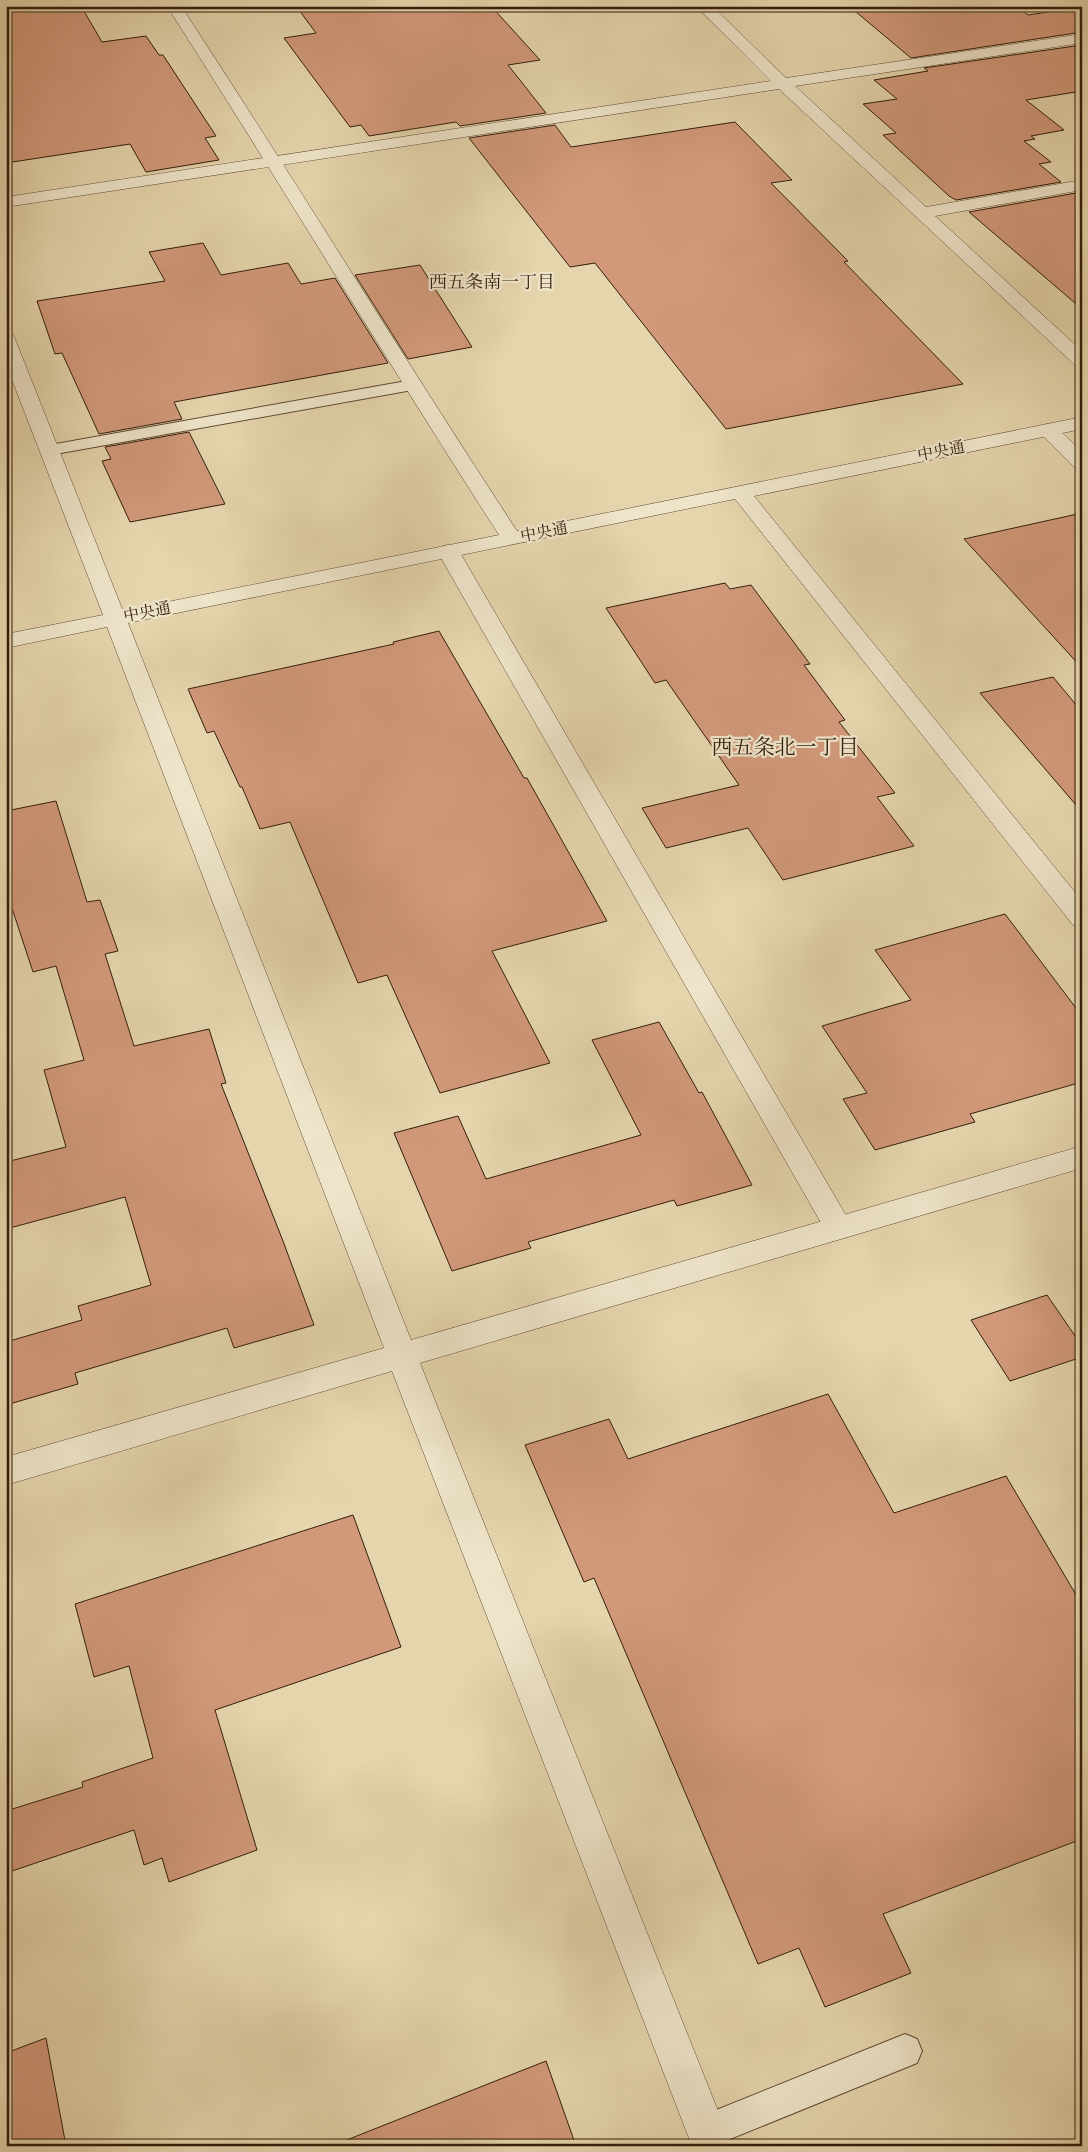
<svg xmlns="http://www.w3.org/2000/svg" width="1088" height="2152" font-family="Alegreya,'Noto Serif JP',serif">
<rect width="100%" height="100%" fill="#e5d5ad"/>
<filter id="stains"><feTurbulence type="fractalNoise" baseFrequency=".004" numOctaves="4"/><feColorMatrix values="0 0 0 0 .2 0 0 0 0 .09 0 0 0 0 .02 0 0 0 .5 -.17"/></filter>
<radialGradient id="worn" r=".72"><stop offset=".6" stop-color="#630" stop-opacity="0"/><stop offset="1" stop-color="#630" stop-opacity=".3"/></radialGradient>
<path fill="#d1997a" stroke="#331d0b" d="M6,6H81L102,42L146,36L159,55H163L216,136L205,138L219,160L146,172L130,144L6,163Z
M296,6H491L540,60L508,65L546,113L460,126L456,122L369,136L361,125L350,127L284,38L316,33Z
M849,6H1017L1028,15L1082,7V32L911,58Z
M1082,45V91L1026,100L1064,130L1031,136L1035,139L1024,141L1051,162L1039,164L1061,182L956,200L949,196L883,135L896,133L863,104L897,99L874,80L928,71L924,68Z
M735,122L792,180L771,183L848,261L844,262L963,384L726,429L595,263L570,267L469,138L555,125L571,147Z
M1076,193L1082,198V309L969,212Z
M203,243L221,275L288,263L301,284L335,278L388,363L174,402L182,419L99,434L62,353L55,354L37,301L165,281L149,252Z
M420,265L472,347L408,359L355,275Z
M189,432L225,504L130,522L102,461L111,459L105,447Z
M1082,513V668L964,539Z
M725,583L730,589L751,585L810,664L804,665L845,720L839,722L895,793L877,797L914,846L783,880L748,828L666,848L642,808L739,785L666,680L655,683L606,608Z
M439,631L524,778H527L607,921L492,951L550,1063L440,1093L387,975L358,983L290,822L260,829L242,787H240L214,731L207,733L188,689L394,644L393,642Z
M1053,677L1082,712V812L980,693Z
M56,801L87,902L100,900L118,951L105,954L134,1046L209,1029L226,1083L221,1084L283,1241L314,1325L234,1348L227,1328L75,1373L78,1384L6,1405V1342L82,1320L78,1306L151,1285L125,1197L6,1229V1162L66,1147L44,1070L84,1060L56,966L33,972L6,890V811Z
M1005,914L1082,1016V1082L970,1114L975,1122L875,1150L843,1099L867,1093L822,1026L911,1000L875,950Z
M659,1022L699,1093L702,1092L752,1185L677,1206L674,1200L528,1242L531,1248L452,1271L394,1133L458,1116L486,1179L641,1135L592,1040Z
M1047,1295L1082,1346V1357L1010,1381L971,1320Z
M828,1394L894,1513L1006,1476L1082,1605V1839L883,1914L911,1973L825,2007L799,1948L758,1964L594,1578L584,1582L525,1445L609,1419L628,1459Z
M353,1515L401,1647L215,1710L257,1850L169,1882L162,1858L144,1865L134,1830L6,1873V1811L83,1787L82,1782L153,1758L129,1666L94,1677L75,1604Z
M46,2038L66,2146H6V2053Z
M546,2061L576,2146H339V2143Z"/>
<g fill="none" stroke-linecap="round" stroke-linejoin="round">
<g stroke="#604b34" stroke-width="2">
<path id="service" d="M412,380L418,381L420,385L418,389L50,455L44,454L41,450L44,446L50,445Z
M905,2034L917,2039L922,2051L917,2063L713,2146H700L694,2143L689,2131L694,2119Z"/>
</g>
<g stroke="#604b34" stroke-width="1">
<path id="minor" d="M696,6H712L786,78L1082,34V43L795,86L926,207L1082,180V190L935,216L1082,351V367L1075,365L779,89L6,207V197L771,81Z
M1048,424L1055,426L1082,452V470L1075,468L1041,434L1038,430L1041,426Z
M448,545L455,547L459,551L848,1219L853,1227L848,1235L838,1238L828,1235L437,551L441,547Z"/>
</g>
<g stroke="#604b34" stroke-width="1">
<path id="tertiary" d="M167,6H181C295,180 403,357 517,531L1082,417V429L754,496L1082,901V928L1073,925L735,499L128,623L411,1340L1082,1146V1168L420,1363L732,2146H692L392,1371L6,1485V1457L384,1348L107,627L6,648V634L103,615L6,364V333L13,335L15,339L123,611L499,535C386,360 279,181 167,6Z"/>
</g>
<use href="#service" fill="#eee4ca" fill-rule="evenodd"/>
<use href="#minor" fill="#eee4ca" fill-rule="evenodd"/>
<use href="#tertiary" fill="#eee4ca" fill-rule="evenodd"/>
</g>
<g text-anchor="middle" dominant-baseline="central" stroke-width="4.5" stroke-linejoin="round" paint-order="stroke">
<g font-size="16" fill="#331d0b" stroke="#eee4ca">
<text transform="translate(941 451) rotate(-11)">中央通</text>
<text transform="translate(544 532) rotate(-11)">中央通</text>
<text transform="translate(147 612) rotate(-11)">中央通</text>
</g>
<g font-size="18" fill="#331d0b" stroke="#eee4ca">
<text x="492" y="282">西五条南一丁目</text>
</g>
<g font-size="21" fill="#331d0b" stroke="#eee4ca">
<text x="785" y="747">西五条北一丁目</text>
</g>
</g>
<rect width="1088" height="2152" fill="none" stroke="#e5d5ad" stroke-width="25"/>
<rect x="8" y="8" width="1073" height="2137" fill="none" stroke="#331d0b" stroke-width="2.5"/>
<rect x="12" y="12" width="1063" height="2127" fill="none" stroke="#331d0b"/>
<rect width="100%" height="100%" filter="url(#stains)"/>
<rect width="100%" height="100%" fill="url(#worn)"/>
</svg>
